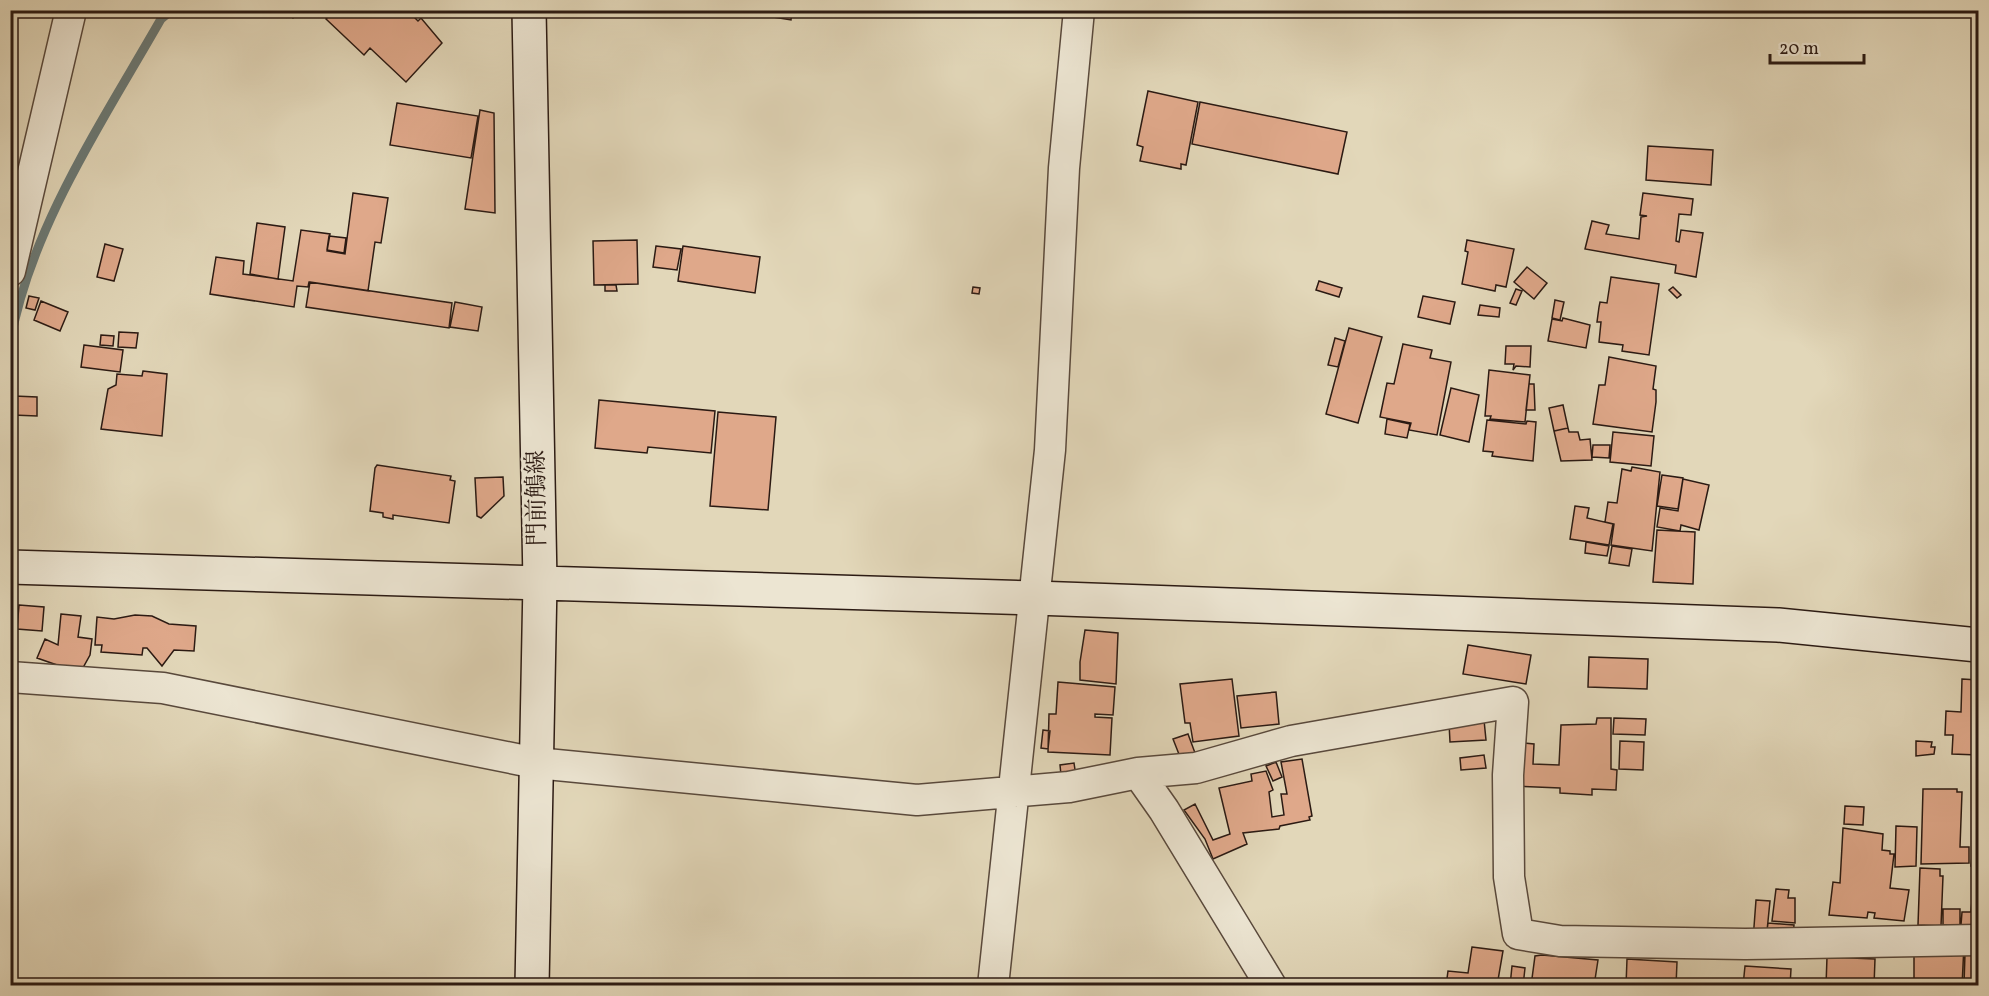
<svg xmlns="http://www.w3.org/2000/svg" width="1989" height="996" font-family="Vollkorn,'Noto Serif JP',serif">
<rect width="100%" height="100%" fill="#e2d7b9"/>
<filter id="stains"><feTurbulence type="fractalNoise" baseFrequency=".00333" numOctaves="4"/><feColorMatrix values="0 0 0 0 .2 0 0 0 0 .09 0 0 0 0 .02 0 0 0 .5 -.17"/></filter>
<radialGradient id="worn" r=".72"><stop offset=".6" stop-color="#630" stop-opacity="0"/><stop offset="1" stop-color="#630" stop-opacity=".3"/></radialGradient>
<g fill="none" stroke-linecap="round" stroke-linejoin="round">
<path stroke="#6b7975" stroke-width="9" d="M10,343C30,228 104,119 161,19L172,10"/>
</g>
<path fill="#dfa88a" stroke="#2b1a13" stroke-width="1.5" d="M283,10H302L293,18L290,14L287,17Z
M334,10H422L415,18L418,21L421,18L442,43L406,82L370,48L364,55L326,19Z
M729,10H792L791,20Z
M1148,91L1198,102L1186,165L1181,164V169L1140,161L1143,147L1137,145Z
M1200,102L1347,132L1338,174L1192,144Z
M397,103L478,116L471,158L390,145Z
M480,110L494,113L495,213L465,209Z
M1648,146L1713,150L1711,185L1646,180Z
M10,173L15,174L10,193Z
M353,193L388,198L381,243L375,242L368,291L309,282L308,287L297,286L294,307L210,294L216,257L244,261L243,274L293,281L301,230L330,234L327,251L345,254Z
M1643,193L1693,199L1691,215L1679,214L1676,241L1679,242L1681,230L1703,233L1696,277L1675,273L1676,265L1585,249L1592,221L1609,225L1606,234L1639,239L1641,217L1647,216L1640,215Z
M257,223L285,227L278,279L250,274Z
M329,236L346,238L344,253L327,250Z
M637,240L638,284L594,285L593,241Z
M1467,240L1514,249L1506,287L1496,285L1495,291L1462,284L1468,252L1465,251Z
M105,244L123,249L114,281L97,277Z
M656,246L681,249L677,270L653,267Z
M683,246L760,257L755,293L678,281Z
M1527,267L1547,283L1534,299L1514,282Z
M1611,277L1659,284L1649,355L1622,351L1623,345L1599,342L1601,322H1597L1599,307L1600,302L1607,303Z
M1319,281L1342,288L1339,297L1316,290Z
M310,282L452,303L449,328L306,307Z
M605,285H616L617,291H605Z
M973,287L980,288L979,294L972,293Z
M1673,287L1681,295L1677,298L1669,290Z
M1516,289L1522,291L1516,305L1510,303Z
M29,296L39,298L35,310L26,308Z
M1423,296L1455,302L1450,324L1418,317Z
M1555,300L1564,302L1560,320L1552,318Z
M41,301L68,312L60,331L34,320Z
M455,302L482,307L478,331L450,327Z
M1480,305L1500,308L1499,317L1478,315Z
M1563,318L1590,325L1586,348L1548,341L1552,319L1562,321Z
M1349,328L1382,337L1358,423L1326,414Z
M119,332L138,333L136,348L118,347Z
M101,335L114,336L113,346L100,345Z
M1335,338L1345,341L1338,367L1328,365Z
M1403,344L1432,350L1430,358L1451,362L1437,435L1409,430L1411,423L1380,417L1387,383L1394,384Z
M84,345L123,350L120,372L81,367Z
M1506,346H1531L1530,367L1516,366L1513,370L1514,364H1505Z
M1609,357L1656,366L1653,389L1656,390V402L1652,432L1593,424L1599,385H1605Z
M1489,370L1530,375L1525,422L1490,419L1491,416H1485Z
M143,371L167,374L162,436L101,429L108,389L116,385L117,374L142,376Z
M1529,384H1534L1535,410H1526Z
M1451,388L1479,395L1469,442L1440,435Z
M14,396L37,397V416L13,415Z
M599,400L715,411L711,453L648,447L647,453L595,448Z
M1563,405L1568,428L1554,431L1549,408Z
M718,412L776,417L768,510L710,506Z
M1387,419L1410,424L1407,438L1385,434Z
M1487,420L1526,424L1527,421L1536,422L1533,461L1492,456L1493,452L1483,451Z
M1568,428L1569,432H1578L1580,440L1590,439L1592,460L1561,461L1554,431Z
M1613,432L1654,436L1651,466L1610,462Z
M1593,445H1610L1609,458L1592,457Z
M377,465L451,476L450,480L455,481L449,523L393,515V519L383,517V513L370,511L375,468Z
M1632,467L1660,472L1652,551L1611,545L1614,524L1605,522L1608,502L1617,503L1622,469L1631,471Z
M1662,475L1683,478L1678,509L1657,506Z
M503,477L504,496L481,518L477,516L475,478Z
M1683,479L1709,485L1699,530L1681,525L1680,531L1657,527L1660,508L1678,511Z
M1575,506L1589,508L1587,518L1613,524L1609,545L1570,539Z
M1657,530L1695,532L1693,584L1653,582Z
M1586,542L1609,546L1607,556L1585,553Z
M1612,546L1632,549L1629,566L1609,563Z
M19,605L44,607L42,631L17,629Z
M61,614L81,616L78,637L92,639L90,655L80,673L37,658L45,639L58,645Z
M135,615L152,616L169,624L196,626L194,651L174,650L162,666L147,648H143L142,655L101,652L102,645H95L97,617L114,619Z
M1085,630L1118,633L1116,684L1080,680V662Z
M1468,645L1531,655L1526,684L1463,674Z
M1589,657L1648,659L1647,689L1588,687Z
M1232,679L1239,736L1193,742L1190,723H1185L1180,684Z
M1962,679L1978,680V755L1952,754L1953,735H1945L1946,711L1961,712Z
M1058,682L1115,687L1113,715L1095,714V717L1112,718L1110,755L1048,752L1049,714H1056Z
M1276,692L1279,724L1241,728L1237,696Z
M1597,718H1611V769L1617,770L1616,790L1592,789V795L1560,793V788L1514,786L1516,742L1534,744L1533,764L1559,765L1561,725L1596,724Z
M1614,718L1646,719L1645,735L1613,734Z
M1484,720L1486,740L1450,742L1449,723Z
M1043,730L1050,731L1048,749L1041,748Z
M1188,734L1198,761L1184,767L1173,739Z
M1620,741L1644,742L1643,770L1619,769Z
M1916,741L1932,742L1931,747H1935L1934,754L1916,756Z
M1484,755L1486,768L1461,770L1460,758Z
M1302,759L1312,816L1309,817L1310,820L1280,826L1279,829L1243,833L1247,844L1213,859L1205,839L1184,810L1195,804L1213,840L1230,834L1219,788L1252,781L1251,774L1266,771L1273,790L1269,792L1272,817L1284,815L1281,794H1287L1281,762Z
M1276,762L1282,777L1273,781L1266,766Z
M1074,763L1077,783L1062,785L1060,765Z
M1923,789H1957V792H1962L1960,847H1969V863L1921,864Z
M1845,806L1864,807L1863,825L1844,824Z
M1896,826L1917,827L1916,866L1895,867Z
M1843,828L1883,834L1882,850L1890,851V854H1894L1890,888L1909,890L1904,921L1874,918L1875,913L1868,912L1867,918L1829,915L1833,882L1840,883Z
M1972,856H1978V866H1971Z
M1920,868L1940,869V876H1943L1941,926L1918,925Z
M1975,871L1978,872V922V911H1971Z
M1776,889L1789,890L1788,898H1795V923L1772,921Z
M1756,900L1770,901L1766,941L1753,940Z
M1943,909H1960V925H1943Z
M1962,912H1977L1976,926L1961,925Z
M1768,923L1794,925L1793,936L1766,938Z
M1914,943L1964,945L1962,986H1914Z
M1472,947L1503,951L1497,986H1446L1448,971L1468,973Z
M1965,954H1974L1973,984H1964Z
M1542,955L1598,960L1594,986H1531L1535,956Z
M1827,957L1875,959L1874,986H1826Z
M1627,959L1677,962L1676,986H1626Z
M1512,966L1525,968L1523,986H1510Z
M1745,966L1791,969L1790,986H1743Z"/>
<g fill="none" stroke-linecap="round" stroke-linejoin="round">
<g stroke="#59493c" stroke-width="33">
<path id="street" d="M10,271L71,10
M10,677L163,688L536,763L917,800L1069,787L1138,773L1196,768L1291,741L1513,702L1508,775L1509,877L1518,934L1560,941L1745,944L1978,940
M1138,773L1164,810L1271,986
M993,986L1050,450L1064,168L1079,10"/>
</g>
<g stroke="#2b1a13" stroke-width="36">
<path id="secondary" d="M529,10L540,582L532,986
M10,567L1035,598L1778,625L1978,645"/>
</g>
<use href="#street" stroke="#ece5d2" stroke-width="30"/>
<use href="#secondary" stroke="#ece5d2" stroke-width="33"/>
</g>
<g text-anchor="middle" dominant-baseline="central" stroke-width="5" stroke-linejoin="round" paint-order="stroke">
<g font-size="24" fill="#2b1a13" stroke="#ece5d2">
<text transform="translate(538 498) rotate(-91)">門前鵤線</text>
</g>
</g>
<rect width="1989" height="996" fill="none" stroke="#e2d7b9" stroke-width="36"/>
<rect x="12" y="12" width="1965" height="972" fill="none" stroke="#2b1a13" stroke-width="3"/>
<rect x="18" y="18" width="1953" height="960" fill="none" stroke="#2b1a13" stroke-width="1.5"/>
<path d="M1770 54v9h94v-9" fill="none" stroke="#2b1a13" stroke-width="3"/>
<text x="1779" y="54" font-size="18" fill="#2b1a13" stroke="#ece5d2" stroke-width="4.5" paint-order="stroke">20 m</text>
<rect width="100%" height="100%" filter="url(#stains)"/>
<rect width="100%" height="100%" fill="url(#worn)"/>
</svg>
